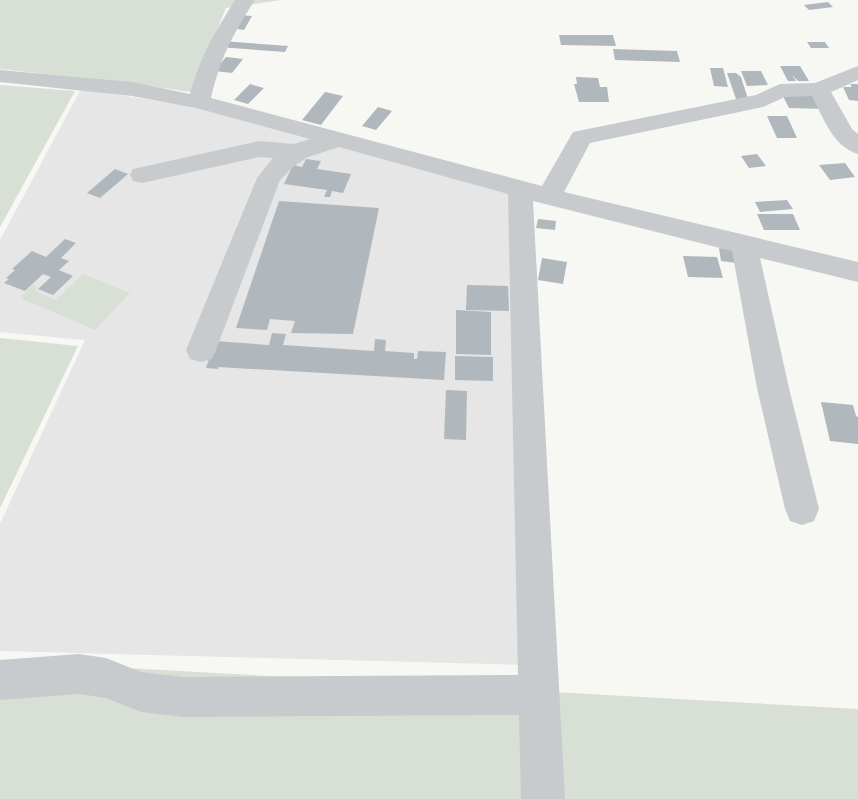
<svg xmlns="http://www.w3.org/2000/svg" width="858" height="799" font-family="'Nunito Sans',sans-serif">
<rect width="100%" height="100%" fill="#f7f7f4"/>
<path fill="#e5e6e5" d="M81,89L196,107L514,192L526,665L0,651V524L85,340L0,332V240Z"/>
<path fill="#d8e0d5" d="M0,0H281L226,8L191,92L136,84L0,69Z
M0,85L75,91L0,227Z
M83,274L130,293L95,330L20,298L33,285L38,287L35,291L56,300Z
M0,338L78,346L0,508Z
M0,661L858,709V799H0Z"/>
<path fill="#b0b7bd" d="M828,2L833,7L809,10L804,5Z
M240,15L252,16L244,30L232,28Z
M559,35H613L616,46L561,45Z
M222,41L288,46L285,52L218,47Z
M807,42H825L829,48H811Z
M613,49L677,51L680,62L615,60Z
M226,57L243,59L232,73L215,71Z
M780,66H800L809,81H798L792,75L796,81H788Z
M710,68H723L728,87L714,86Z
M741,71H761L768,85L747,86Z
M727,73H736L741,77L748,99H736Z
M576,77L598,78L600,87H607L609,102H579L574,84H577Z
M250,84L264,88L248,104L234,100Z
M850,84H858V101L849,100L843,87H852Z
M325,92L343,96L321,125L302,120Z
M782,94L819,95L826,109L789,108Z
M378,107L392,111L376,130L362,126Z
M767,116H787L797,138H777Z
M757,154L766,166L749,168L741,156Z
M306,159L321,161L317,169L351,174L343,193L332,191L330,197H324L327,190L284,184L293,165L302,167Z
M845,163L855,177L830,180L819,165Z
M115,169L128,174L100,198L87,193Z
M787,200L793,209L760,212L755,202Z
M279,201L379,208L353,334L291,333L295,321L270,319L267,330L236,328Z
M757,214H793L800,230H764Z
M538,219L556,221L555,230L536,228Z
M65,239L76,243L61,258L69,261L59,270L73,276L53,295L38,289L51,277L43,274L25,291L4,283L9,279L6,278L15,270L12,269L32,251L46,257Z
M719,248L736,250L737,263L721,261Z
M683,256L717,257L723,278L688,277Z
M542,258L567,262L563,284L538,280Z
M467,285L508,286L509,311L466,310Z
M456,310L491,312V355L456,354Z
M272,333L286,334L283,345L374,351L375,339L386,340L385,351L414,353V359H417L418,351L446,352L444,380L218,367V369L206,368L215,341L269,345Z
M455,356L493,357V381L455,380Z
M446,390L467,391L466,440L444,439Z
M821,402L853,405L856,416L858,417V444L830,441Z"/>
<g fill="none" stroke-linecap="round" stroke-linejoin="round">
<path fill="#c7cbce" fill-rule="evenodd" d="M235,0H255C232,36 221,56 211,98L542,186L573,132L756,95L780,84L815,83L858,66V80L831,92L852,129L858,134V154C833,147 823,117 812,96L785,97L763,107L590,143L564,192L858,262V282L760,258L789,388L819,509L814,521L802,525L790,521L785,509L757,388L732,251L533,201L565,799H521L519,715L184,717L141,712L106,698L79,694L0,700V660L79,654L106,658L141,672L184,677L518,675L508,194L339,147L308,157L293,167L280,180L216,350L212,359L201,362L190,359L186,350L257,178L273,158L259,157L142,183L133,181L130,175L133,169L259,141L294,144L310,139L196,108L132,96L0,82V70L132,82L190,94C200,57 215,32 235,0Z"/>
</g>
</svg>
